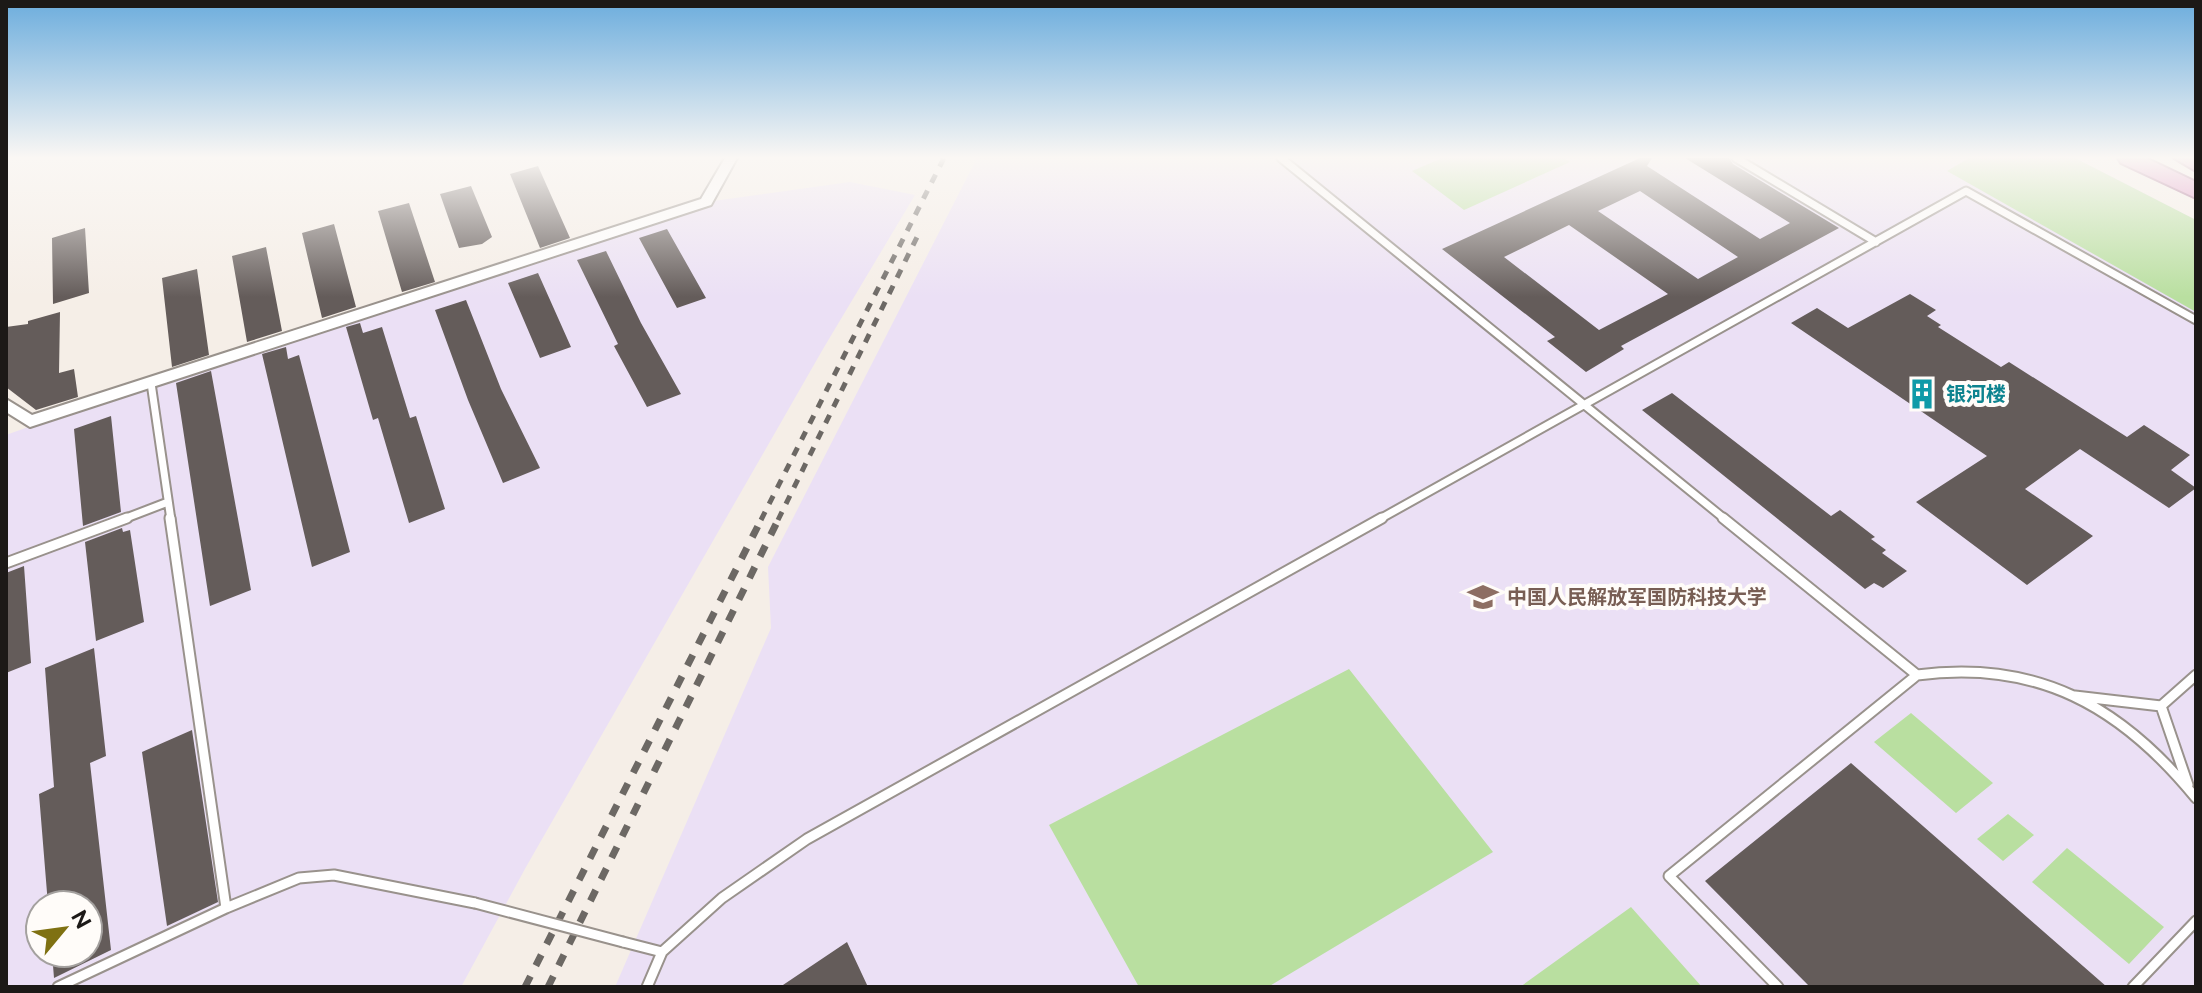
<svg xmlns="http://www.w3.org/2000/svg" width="2202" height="993" font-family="Raleway,'Noto Sans SC',sans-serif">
<rect width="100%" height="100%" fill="#f5eee7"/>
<path fill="#ebe0f5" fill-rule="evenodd" d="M977,158H2075L2196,220V987H615L771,628L768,567Z
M850,182L915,195L823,349L526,867L461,987H6V435L151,383L706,202ZM40,905H88V953H40Z"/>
<path fill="#b9dfa0" d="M1442,158H1564L1570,162L1464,210L1412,171Z
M1969,158H2075L2196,220V312L1947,171Z
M1349,669L1493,852L1268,987H1139L1049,825Z
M1911,713L1993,783L1956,813L1874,742Z
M2008,814L2034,835L2003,861L1977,839Z
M2067,848L2164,927L2129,964L2032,882Z
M1631,907L1702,987H1520Z"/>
<path fill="#645c5a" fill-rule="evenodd" d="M1640,158H1652L1647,166L1760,239L1790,223L1685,158H1729L1733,164L1839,228L1621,346L1624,349L1586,372L1547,341L1555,337L1442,249ZM1640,191L1738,257L1698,279L1598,211ZM1569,225L1668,294L1599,330L1504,257Z
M538,166L570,238L540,248L510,174Z
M471,186L492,237L482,244L459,248L440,194Z
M409,203L435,282L402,292L378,211Z
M334,224L356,307L322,318L302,233Z
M85,228L89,293L53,304L52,238Z
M667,229L706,298L677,308L639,238Z
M266,247L282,331L247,342L232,256Z
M606,251L641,323L681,394L647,407L614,346L618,344L577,260Z
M197,269L209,355L172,367L162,278Z
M538,273L571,347L540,358L508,283Z
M1910,294L1936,310L1927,316L1941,325L1938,327L2001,367L2009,362L2127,437L2144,425L2190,455L2171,470L2196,488L2169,508L2080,449L2025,489L2093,536L2027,585L1916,502L1987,456L1791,323L1817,308L1848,328Z
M466,300L501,389L540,468L503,483L468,400L435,310Z
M60,312L59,373L74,369L78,397L36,410L6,387V327L28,324V321Z
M360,323L363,333L382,327L410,418L416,416L445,509L409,523L378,418L373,420L346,327Z
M286,347L288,359L299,355L350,552L312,567L262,354Z
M211,371L251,590L210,606L176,383Z
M1672,393L1831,516L1840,510L1875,537L1871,539L1886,550L1882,553L1907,571L1883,588L1874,583L1865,589L1642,410Z
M111,416L121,512L83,526L74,429Z
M122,528L123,532L130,530L144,622L96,641L85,542Z
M24,566L31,663L6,673V573Z
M94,648L106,756L90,763L111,950L54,978L52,953H88V905H48L39,794L54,787L45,668Z
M192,730L218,902L167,926L142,752Z
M1851,763L2107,987H1810L1705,881Z
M847,942L868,987H780Z"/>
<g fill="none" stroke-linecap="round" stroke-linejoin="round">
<g stroke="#99928c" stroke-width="11">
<path id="service-far1" d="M1281,158L1726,520
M1736,158L1876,242
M151,383L171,520
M121,520L168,502
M1378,520L1966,191L2196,320"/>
</g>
<g stroke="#99928c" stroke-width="13">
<path id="service" d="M170,518L226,908
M1723,518L1917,675C2037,659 2121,706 2196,798
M6,563L127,518
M2075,696L2161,706L2196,675
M2161,706L2188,785
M623,942L662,952
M58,987L226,908L299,878L334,875L475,903
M647,987L662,952L722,898L807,839L1382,518
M1778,987L1669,876L1917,675
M2133,987L2196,921"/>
</g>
<g stroke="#99928c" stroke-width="4">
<path id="minor" d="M725,158H737L711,205L30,427L6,412V399L32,415L701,199Z"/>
</g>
<g stroke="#944d7a" stroke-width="4">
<path id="trunk" d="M2118,158H2146L2196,182V198L2121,163Z
M2174,158H2196V171Z"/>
</g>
<use href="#service-far1" stroke="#fff" stroke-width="7"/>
<use href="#service" stroke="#fff" stroke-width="9"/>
<use href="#minor" fill="#fff" fill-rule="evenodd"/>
<use href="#trunk" fill="#dc87bf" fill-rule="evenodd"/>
<path stroke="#6c6864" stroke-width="5" stroke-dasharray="9 9" stroke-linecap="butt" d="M761,520L944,158
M778,520L919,233"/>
<path stroke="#6c6864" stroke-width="7" stroke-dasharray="12 12" stroke-linecap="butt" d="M525,987L762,518
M548,987L779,518"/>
<g stroke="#99928c" stroke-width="13" stroke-linecap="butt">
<path id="service-bridge" d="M475,903L623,942"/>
</g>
<use href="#service-bridge" stroke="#fff" stroke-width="9"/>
</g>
<linearGradient id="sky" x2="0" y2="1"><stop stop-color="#6caddd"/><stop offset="0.53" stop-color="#faf7f4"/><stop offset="1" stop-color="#faf7f4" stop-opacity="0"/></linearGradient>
<rect width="2202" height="297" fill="url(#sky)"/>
<defs>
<g id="building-bare" transform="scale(2.4)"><path d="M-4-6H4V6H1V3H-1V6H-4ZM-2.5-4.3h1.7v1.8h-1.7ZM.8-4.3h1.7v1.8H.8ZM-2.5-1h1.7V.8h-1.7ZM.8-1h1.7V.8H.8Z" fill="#0f9aa8" stroke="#fffcf9" stroke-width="2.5" paint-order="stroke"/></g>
<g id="university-bare" transform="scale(2.4)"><path d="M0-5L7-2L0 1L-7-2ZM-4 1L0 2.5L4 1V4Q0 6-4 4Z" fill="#8d6e63" stroke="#fffcf9" stroke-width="2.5" paint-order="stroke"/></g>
</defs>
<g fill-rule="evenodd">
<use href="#building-bare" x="1922" y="394"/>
<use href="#university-bare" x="1483" y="597"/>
</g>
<g text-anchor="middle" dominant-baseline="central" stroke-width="8" stroke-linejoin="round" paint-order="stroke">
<g font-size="20" font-weight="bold" fill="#0d838f" stroke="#fffcf9" text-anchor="start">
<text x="1946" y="394">银河楼</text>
</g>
<g font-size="20" font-weight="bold" fill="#785e54" stroke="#fffcf9" text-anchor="start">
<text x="1507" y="597">中国人民解放军国防科技大学</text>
</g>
</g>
<rect width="2202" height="993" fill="none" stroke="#1c1917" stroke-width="16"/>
<g transform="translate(64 929) rotate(61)"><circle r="38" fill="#fffcf9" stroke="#a4a19f" stroke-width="2"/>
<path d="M0-6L14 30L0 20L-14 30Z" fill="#7f7112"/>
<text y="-12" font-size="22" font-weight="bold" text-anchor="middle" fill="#1c1917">N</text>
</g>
</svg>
